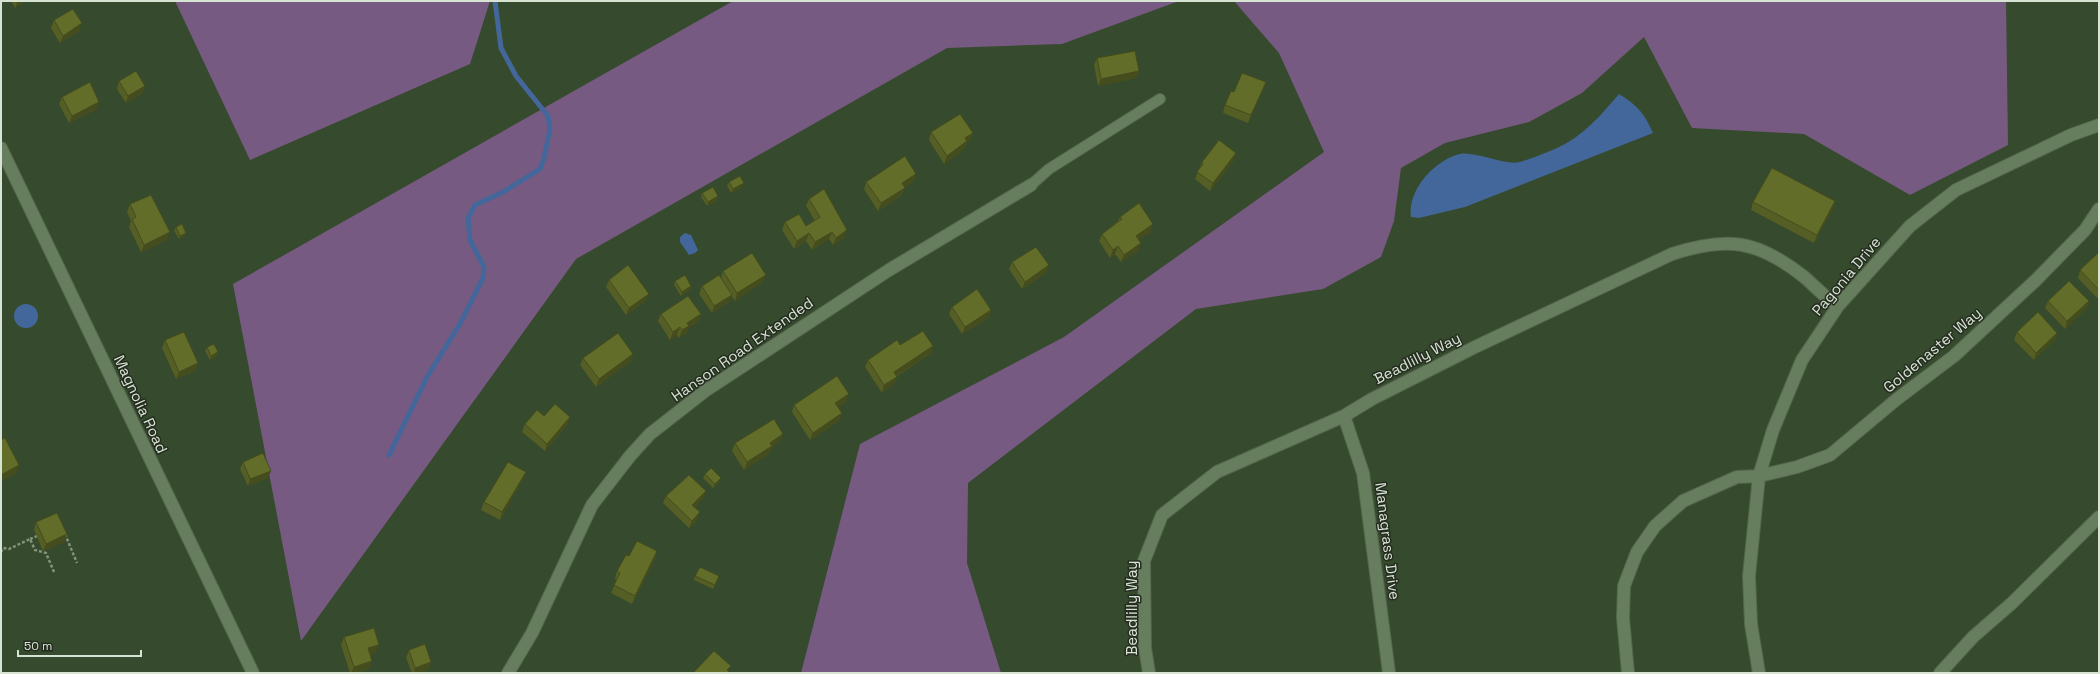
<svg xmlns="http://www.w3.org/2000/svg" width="2100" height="674" font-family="'Space Grotesk',sans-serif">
<rect width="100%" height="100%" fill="#364a2d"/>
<path fill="#765a81" d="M175,1H490L470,64L250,160Z
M733,1H1179L1062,44L947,48L576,259L301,641L233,284Z
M1234,1H2006L2008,145L1910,195L1804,134L1692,128L1644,37L1582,93L1529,122L1445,143L1401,168L1394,221L1381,257L1323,289L1196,309L968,483L967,563L1001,673H801L860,444L1064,337L1324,152L1279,53Z"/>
<path fill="#43679a" d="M1619,94C1638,106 1644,113 1653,133L1465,207L1419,218L1411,217C1407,191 1434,160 1460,154C1475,151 1506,166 1520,162C1538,156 1561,148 1576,137C1593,125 1606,109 1619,94Z
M685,233L691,235L698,250L695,253L689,255L680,242V237Z
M14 316a12 12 0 1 1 24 0a12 12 0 1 1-24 0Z"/>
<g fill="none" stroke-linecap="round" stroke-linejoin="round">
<path stroke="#43679a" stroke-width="5" d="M389,455L427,377L461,322L483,278L484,267L470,240L468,218L475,205L503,192L540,169L544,158L550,129L548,116L516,76L501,48L495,1"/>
<g stroke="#55664d" stroke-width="12">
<path id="lane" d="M1031,185L1049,169L1160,99"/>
</g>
<g stroke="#55664d" stroke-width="14">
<path id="street" d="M1344,416L1363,473L1389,673
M508,673L532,633L592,505L630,456L650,434L705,391L889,270L1031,185
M1149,673L1145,648L1144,561L1162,515L1217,472L1344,416L1372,399L1475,347L1672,254C1727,236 1757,240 1803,276C1815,286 1824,297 1838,306
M1628,673L1623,618L1624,586L1637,552L1655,526L1683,501L1737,477L1759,476L1797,467L1830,455L1897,399L1954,356L2035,281L2085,230L2099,209
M1759,673L1751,624L1749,576L1759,476L1773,430L1802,360L1838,306L1910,226L1956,190L2071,135L2099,125
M1940,673L1973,637L2012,603L2099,517"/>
</g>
<g stroke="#55664d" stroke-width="14">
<path id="secondary" d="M1,148L253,673"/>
</g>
<path stroke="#82927b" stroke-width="2.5" stroke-dasharray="3 2" stroke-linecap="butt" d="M65,534L77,563
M30,539L37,536
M1,552L3,548L9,549L30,539L35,550L46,553L54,572"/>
<use href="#lane" stroke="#667d5e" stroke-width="10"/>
<use href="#street" stroke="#667d5e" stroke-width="12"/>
<use href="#secondary" stroke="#667d5e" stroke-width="12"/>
</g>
<path fill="#555e24" d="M11,1H26L15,8Z
M54,20L79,31L60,43L51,28Z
M1097,58L1139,71L1136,78L1098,86L1094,65Z
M119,81L143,93L126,103L117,89Z
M1266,82L1263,90L1248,123L1223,113L1225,105L1234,92Z
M62,97L97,109L69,123L59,104Z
M931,132L973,133L970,141L966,143L964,149L944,164L929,140Z
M1234,160L1210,191L1195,179L1202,162Z
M914,181L905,187L902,195L878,211L864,189L866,182Z
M729,182L742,187L731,193L727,186Z
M702,193L717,200L707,206L701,197Z
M809,199L844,238L833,245L829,239L812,250L806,241L794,249L782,230L785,222L806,226L815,221L806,206Z
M1835,201L1833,208L1814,243L1751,210L1753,202Z
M130,204L167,240L141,252L129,227L131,221L127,212Z
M1120,217L1151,232L1138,240V251L1121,262L1115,254L1110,258L1099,241L1102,234L1118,221Z
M176,227L186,233L185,236L179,239L174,231Z
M2099,252V296L2097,298L2078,278L2080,270Z
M1012,262L1046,273L1022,289L1009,269Z
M723,271L763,282L735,301L731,295L729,302L712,313L699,294L702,286L721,278Z
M609,280L646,301L626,315L606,287Z
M675,281L691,286L690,290L681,296L674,285Z
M2048,301H2089L2086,309L2065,329L2045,308Z
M952,307L991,310L988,318L962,334L949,314Z
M661,314H701L698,322L688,328L687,333L679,338L677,335L670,340L658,321Z
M2017,332L2057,333L2055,340L2034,360L2014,340Z
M165,340L198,363L195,371L176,379L162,348Z
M900,345L933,346L930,354L897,376V377L894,384L882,393L865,367L868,360Z
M207,347L217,356L210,360L205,351Z
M633,354L630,362L596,387L580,365L583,358Z
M846,402L838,407L842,413L839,421L810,440L792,412L794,405Z
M544,416L568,424L545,451L522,432L525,424Z
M781,441L772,447L769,454L744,470L732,451L735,443Z
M243,462L268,478L248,486L240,469Z
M705,474L720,482L713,488L703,478Z
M523,479L500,520L481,510L484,502Z
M666,496L703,498L695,507L697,520L689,528L663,503Z
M36,522L64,542L43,551L34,530Z
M657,551L655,559L632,604L611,593L617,580L615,579L617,571L629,556Z
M695,576H719L713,589L694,580Z
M344,637L376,652L370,654L369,669L356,673H350L341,645Z
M409,650L431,662L428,670L420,673H412L406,658Z"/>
<path fill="#454c1d" d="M18,1H26L15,8Z
M82,23L79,31L60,43L63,36Z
M1139,71L1136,78L1098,86L1101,79Z
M1266,82L1263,90L1248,123L1251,115Z
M145,86L143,93L126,103L128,96Z
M99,102L97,109L69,123L72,116Z
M973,133L970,141L966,143L964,149L944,164L947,156L965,138Z
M1236,153L1234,160L1210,191L1213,183Z
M916,174L914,181L899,191L902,183Z
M744,183L742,187L731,193L733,189Z
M905,188L902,195L878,211L881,203Z
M718,196L717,200L707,206L708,202Z
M1835,201L1833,208L1814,243L1817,235Z
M1153,224L1151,232L1133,244L1136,236Z
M847,230L844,238L833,245L836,238Z
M170,232L167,240L141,252L144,245Z
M832,232L829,239L812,250L815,242Z
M186,233L185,236L179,239L180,236Z
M809,233L806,241L794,249L797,241Z
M1141,243L1138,251L1121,262L1124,255Z
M1118,246L1115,254L1110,258L1113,250Z
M1049,265L1046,273L1022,289L1025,282Z
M766,275L763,282L735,301L737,293Z
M691,286L690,290L681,296L682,292Z
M649,294L646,301L626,315L629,308Z
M732,295L729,302L712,313L714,306Z
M2089,301L2086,309L2065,329L2067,321Z
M991,310L988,318L962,334L965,327Z
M701,314L698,322L688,328L687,333L679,338L682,330L687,323Z
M680,327L677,335L670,340L673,332Z
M2057,333L2055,340L2034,360L2036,353Z
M933,346L930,354L891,379L894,372Z
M218,352L217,356L210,360L211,356Z
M633,354L630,362L596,387L599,379Z
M198,363L195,371L176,379L179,372Z
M897,377L894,384L882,393L884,385Z
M849,394L846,402L832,411L835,403Z
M842,413L839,421L810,440L813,433Z
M570,417L568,424L545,451L547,444Z
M783,434L781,441L772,447L769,454L744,470L747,462L770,443Z
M19,465L17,473L1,481V475Z
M271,471L268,478L248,486L250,479Z
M526,472L523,479L500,520L502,512Z
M721,478L720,482L713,488L715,484Z
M706,491L703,498L690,512L692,505Z
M700,512L697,520L689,528L692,521Z
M67,534L64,542L43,551L46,544Z
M657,551L655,559L632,604L635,596Z
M379,645L376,652L365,656L368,648Z
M372,661L369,669L356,673H351L354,667Z
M431,662L428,670L420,673H414L415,668Z"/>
<path fill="#636d2a" stroke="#454c1d" d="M73,9L82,23L63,36L54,20Z
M1135,51L1139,71L1101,79L1097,58Z
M136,71L145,86L128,96L119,81Z
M1242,73L1266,82L1251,115L1225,105L1231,91L1234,92Z
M90,82L99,102L72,116L62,97Z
M960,114L973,133L965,138L967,141L947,156L931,132Z
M1219,140L1236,153L1213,183L1197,172L1203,164L1202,162Z
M905,156L916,174L902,183L905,188L881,203L866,182Z
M1772,168L1835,201L1817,235L1753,202Z
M740,176L744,183L733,189L729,182Z
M713,187L718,196L708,202L702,193Z
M824,189L847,230L836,238L832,232L815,242L809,233L797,241L785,222L799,214L806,226L820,217L809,199Z
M151,195L170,232L144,245L132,219L136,217L130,204Z
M1139,203L1153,224L1136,236L1141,243L1124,255L1118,246L1113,250L1102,234L1122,219L1120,217Z
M182,224L186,233L180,236L176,227Z
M1036,247L1049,265L1025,282L1012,262Z
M2099,252V290L2080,270Z
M752,253L766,275L737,293L723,271Z
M628,265L649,294L629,308L609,280Z
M685,275L691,286L682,292L675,281Z
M719,275L732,295L714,306L702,286Z
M2069,281L2089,301L2067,321L2048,301Z
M977,289L991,310L965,327L952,307Z
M688,296L701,314L687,323L689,326L682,330L680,327L673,332L661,314Z
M2038,312L2057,333L2036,353L2017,332Z
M923,331L933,346L894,372L897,377L884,385L868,360L897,340L900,345Z
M184,332L198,363L179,372L165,340Z
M618,333L633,354L599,379L583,358Z
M214,344L218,352L211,356L207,347Z
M837,376L849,394L835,403L842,413L813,433L794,405Z
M555,404L570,417L547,444L525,424L537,410L544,416Z
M774,419L783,434L770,443L772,446L747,462L735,443Z
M5,438L19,465L1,475V440Z
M263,453L271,471L250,479L243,462Z
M508,462L526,472L502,512L484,502Z
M711,468L721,478L715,484L705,474Z
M689,475L706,491L692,505L700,512L692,521L666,496Z
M57,513L67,534L46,544L36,522Z
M637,541L657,551L635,596L614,585L620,573L617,571L626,555L629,556Z
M700,567L719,576L715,585L695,576Z
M374,628L379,645L368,648L372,661L354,667L344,637Z
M425,644L431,662L415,668L409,650Z
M714,651L731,666L727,670L730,673H693Z"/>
<g text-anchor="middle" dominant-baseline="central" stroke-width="3" stroke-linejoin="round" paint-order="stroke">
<g font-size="15" fill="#d8e4d3" stroke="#242d20">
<text transform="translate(1846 276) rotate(-50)">Pagonia Drive</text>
<text transform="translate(742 349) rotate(-35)">Hanson Road Extended</text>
<text transform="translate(1932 350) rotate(-40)">Goldenaster Way</text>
<text transform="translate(1417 358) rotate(-27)">Beadlilly Way</text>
<text transform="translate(141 404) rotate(65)">Magnolia Road</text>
<text transform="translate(1388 541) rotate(83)">Managrass Drive</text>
<text transform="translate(1131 608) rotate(-90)">Beadlilly Way</text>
</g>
</g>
<rect width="2100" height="674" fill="none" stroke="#d8e4d3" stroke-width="4"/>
<path d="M18 650v6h123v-6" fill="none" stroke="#d8e4d3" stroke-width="2"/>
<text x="24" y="650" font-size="12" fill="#d8e4d3" stroke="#242d20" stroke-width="3" paint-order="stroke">50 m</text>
</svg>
